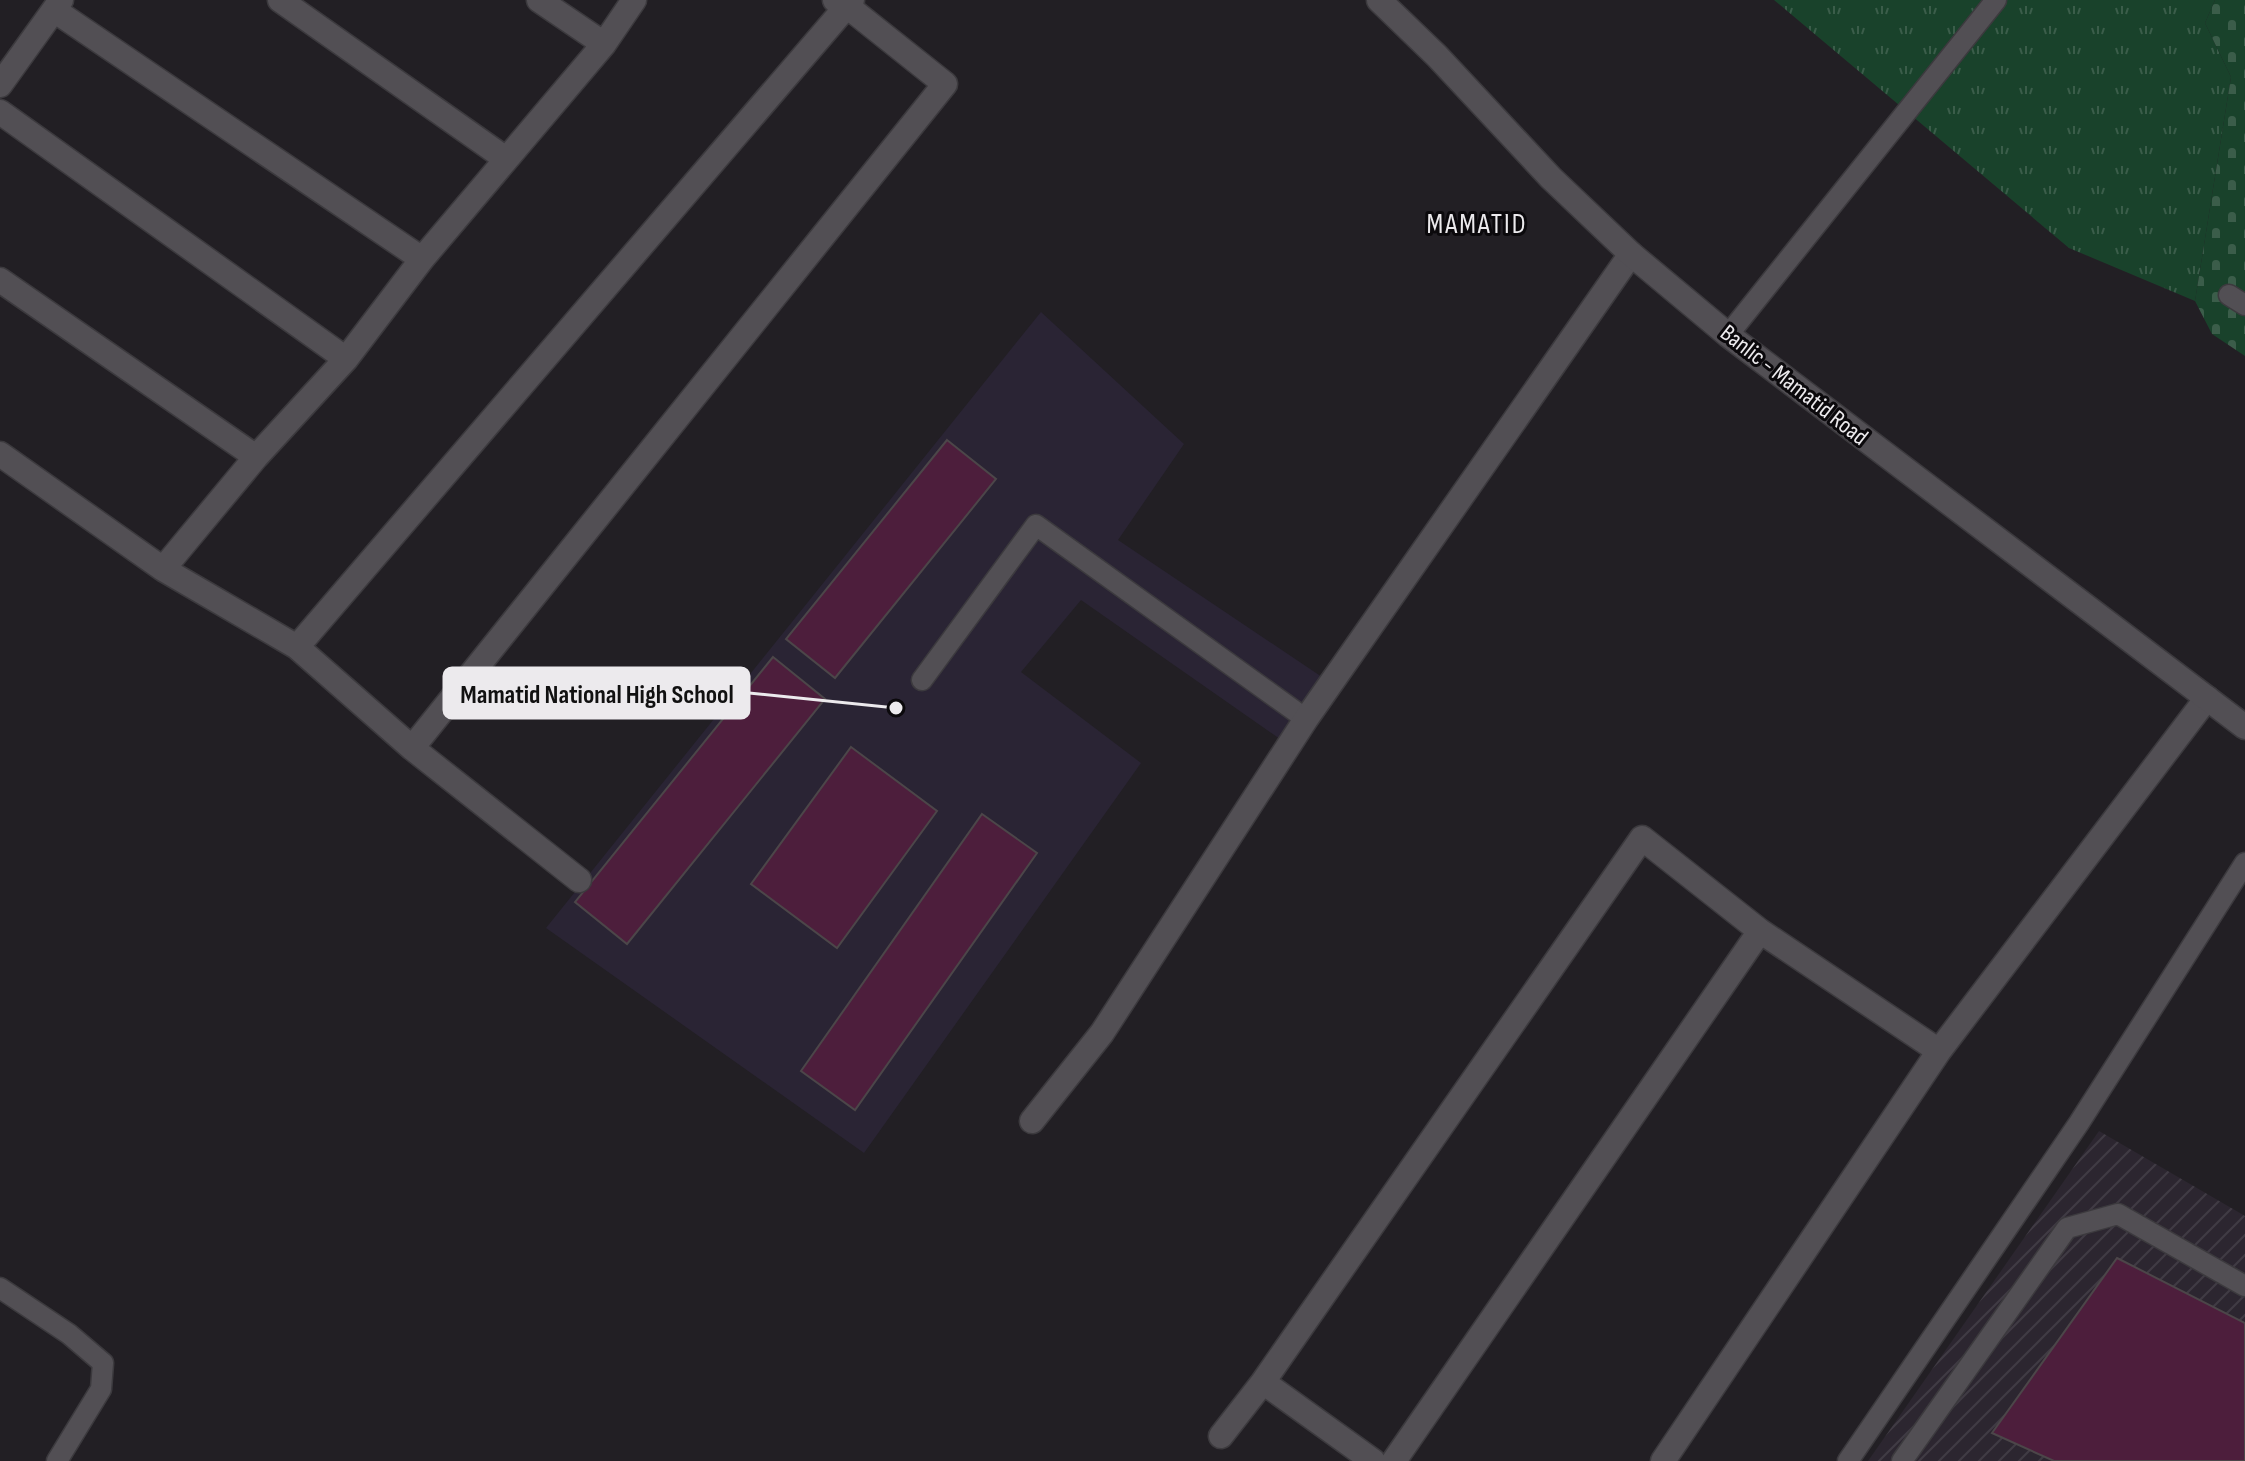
<svg xmlns="http://www.w3.org/2000/svg" width="2245" height="1461" font-family="'Sofia Sans Condensed',sans-serif">
<defs>
<pattern id="industrial-furrows" width="10" height="10" patternUnits="userSpaceOnUse" patternTransform="scale(2)"><rect width="10" height="10" fill="#2c2630"/><path d="M-1 1l2-2M0 10L10 0M9 11l2-2" fill="none" stroke="#403b44"/></pattern>
<pattern id="grass-tufts" width="24" height="20" patternUnits="userSpaceOnUse" patternTransform="scale(2)"><rect width="24" height="20" fill="#19422b"/><path d="M3 7l-1-3M5 7V3M7 7l1-3M15 17l-1-3M17 17v-4M19 17l1-3" fill="none" stroke="#3b5d4a"/></pattern>
<pattern id="cemetery-stones" width="16" height="16" patternUnits="userSpaceOnUse" patternTransform="scale(2)"><rect width="16" height="16" fill="#19422b"/><path d="M2 7V4a2 2 0 0 1 4 0v3zM10 15v-3a2 2 0 0 1 4 0v3z" fill="#3b5d4a"/></pattern>
</defs>
<rect width="100%" height="100%" fill="#221f24"/>
<path fill="url(#industrial-furrows)" d="M2099,1131L2245,1216V1461H1868Z"/>
<path fill="#2a2434" d="M1041,312L1184,444L1118,540L1322,677L1280,739L1081,600L1021,672L1141,763L864,1153L546,928Z"/>
<path fill="url(#grass-tufts)" d="M1774,0H2215L2205,23L2231,77L2195,301L2069,248Z"/>
<path fill="url(#cemetery-stones)" d="M2215,0H2245V356L2212,334L2195,301L2231,77L2205,23Z"/>
<path fill="#4d1e3c" stroke="#4c4649" stroke-width="2" d="M947,440L996,479L835,678L786,639Z
M773,657L825,699L627,944L575,902Z
M851,747L937,811L837,948L751,884Z
M982,814L1037,853L855,1110L801,1071Z
M2117,1258L2245,1323V1461H2054L1992,1433Z"/>
<g fill="none" stroke-linecap="round" stroke-linejoin="round">
<g stroke="#3c3a3e" stroke-width="23">
<path id="service" d="M2229,295L2245,305
M1728,335L1996,0
M922,680L1036,525L1306,719
M0,1288L69,1334L103,1363L101,1389L57,1461
M1848,1461L2079,1123L2245,863
M1902,1461L2067,1228L2118,1214L2245,1286"/>
</g>
<g stroke="#3c3a3e" stroke-width="27">
<path id="minor" d="M280,0L506,159
M539,0L604,44
M54,10L422,259
M0,85L61,0
M0,112L346,359
M0,280L256,457
M0,454L163,569L297,647L412,748L579,880
M163,569L256,457L346,359L422,259L604,44L634,0
M297,647L852,0
M412,748L945,84L847,6L835,0
M1032,1121L1102,1033L1306,719L1631,254
M1263,1382L1373,1461
M1221,1436L1263,1382L1642,838L1760,931L1939,1051
M1394,1461L1760,931
M1663,1461L1939,1051L2207,698"/>
</g>
<g stroke="#3c3a3e" stroke-width="27">
<path id="secondary" d="M1379,0L1437,56L1551,178L1631,254L1728,335L2245,727"/>
</g>
<use href="#service" stroke="#524f54" stroke-width="20"/>
<use href="#minor" stroke="#524f54" stroke-width="24"/>
<use href="#secondary" stroke="#524f54" stroke-width="24"/>
</g>
<g text-anchor="middle" dominant-baseline="central" stroke-width="6" stroke-linejoin="round" paint-order="stroke">
<g font-size="24" fill="#eceaed" stroke="#0b090c">
<text transform="translate(1794 385) rotate(38)">Banlic - Mamatid Road</text>
</g>
<g font-size="28" letter-spacing="2" fill="#eceaed" stroke="#0b090c">
<text x="1477" y="224">MAMATID</text>
</g>
</g>
<path fill="none" stroke="#eceaed" stroke-width="3" d="M896 708L749 693"/>
<circle fill="#eceaed" stroke="#0b090c" stroke-width="3" cx="896" cy="708" r="8"/>
<rect fill="#eceaed" stroke="#eceaed" stroke-width="3" x="444" y="668" width="305" height="50" rx="8"/>
<g font-size="26" text-anchor="middle" font-weight="bold" fill="#111">
<text x="597" y="703">Mamatid National High School</text>
</g>
</svg>
